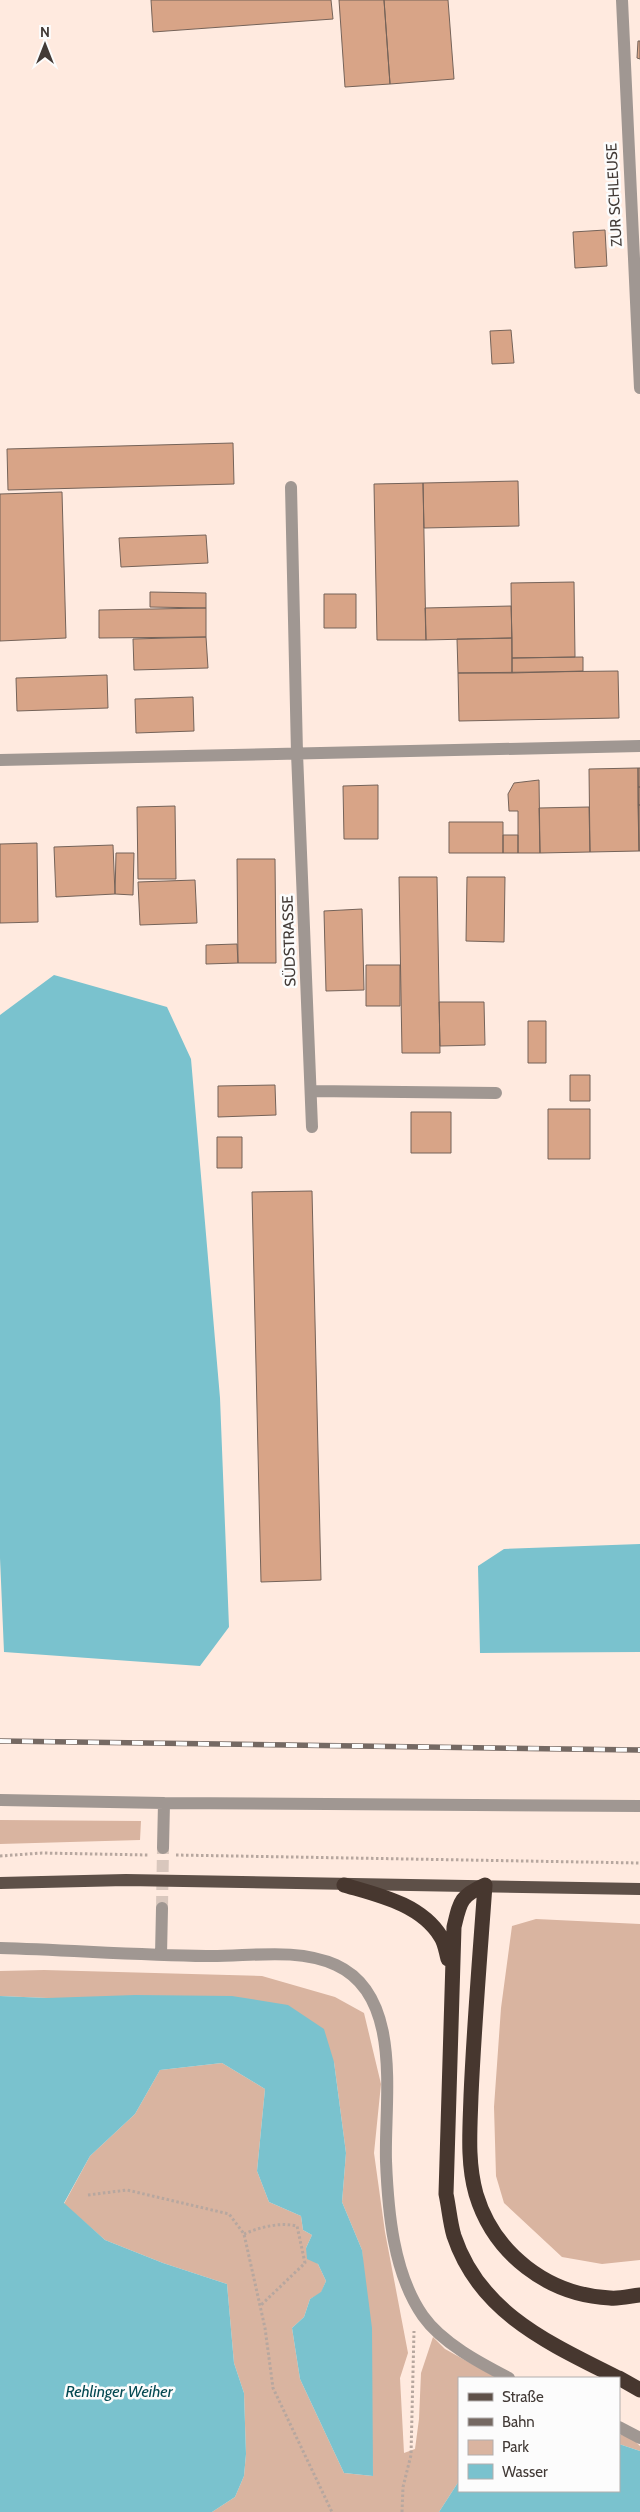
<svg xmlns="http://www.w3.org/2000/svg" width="640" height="2512" font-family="Cabin,sans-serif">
<rect width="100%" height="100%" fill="#ffeadf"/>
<path fill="#d9b4a0" d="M0,1820L141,1821L140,1840L0,1844Z
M536,1919L640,1924V2260L602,2264L562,2257L504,2203L496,2176L494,2107L501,2008L512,1926Z
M44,1970L262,1976L335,1997L364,2013L381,2084L374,2153L385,2232L408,2353L400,2378L404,2453L415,2449L419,2419L421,2373L433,2337L445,2349L497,2378H459V2481L439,2512H212L235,2497L244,2476L246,2454L244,2393L234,2363L227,2284L163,2263L105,2240L64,2204L90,2156L135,2114L160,2070L222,2063L265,2089L257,2171L269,2202L301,2216L303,2230L312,2235L306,2248L318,2264L326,2281L321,2293L310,2299L304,2317L292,2328L300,2379L344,2473L373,2476L362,2250L342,2202L346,2153L334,2062L47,1998L0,1996V1971Z
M619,2434L633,2439L640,2446V2451L619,2444Z"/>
<path fill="#7ac2ce" d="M54,975L167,1007L191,1059L220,1398L229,1627L200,1666L4,1652L0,1558V1015Z
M640,1544V1652L480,1653L478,1566L504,1549Z
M135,1995L232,1996L288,2005L324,2029L334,2062L346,2153L342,2202L362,2250L372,2328L373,2476L344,2473L300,2379L292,2328L304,2317L310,2299L321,2292L326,2281L318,2264L307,2259L306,2248L312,2235L303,2230L301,2216L269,2202L257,2171L265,2089L222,2063L160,2070L135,2114L90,2156L64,2203L105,2240L163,2263L227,2284L234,2363L244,2393L246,2454L244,2476L235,2497L212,2512H0V1996L47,1998Z
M619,2444L640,2451V2512H439L459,2481V2491H619Z"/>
<path fill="#d8a487" stroke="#756359" d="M151,0H331L333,19L153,32Z
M339,0H384L390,84L345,87Z
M384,0H448L454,79L390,84Z
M638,41H640V59L637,58Z
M605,230L607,266L575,268L573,232Z
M511,330L514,363L492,364L490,331Z
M233,443L234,484L8,490L7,449Z
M518,481L519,526L424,528L423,483Z
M423,483L426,640H377L374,484Z
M62,492L66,638L0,641V494Z
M206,535L208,563L121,567L119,538Z
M574,582L575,657L512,658L511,583Z
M150,592L206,593V608L150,607Z
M324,594H356V628H324Z
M511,606L512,638L426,640L425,608Z
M206,608V637L99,638V610Z
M206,637L208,668L134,670L133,639Z
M512,638V673H458L457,639Z
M583,657V671L512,673V658Z
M618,671L619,718L459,721L458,673Z
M107,675L108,708L17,711L16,678Z
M193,697L194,731L136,733L135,699Z
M638,768L639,851L590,852L589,769Z
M638,768H640V787H638Z
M539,780L540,853H518V811H509L508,794L514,783Z
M378,785V839H344L343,786Z
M638,787H640V805H638Z
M638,805H640V851H639Z
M175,806L176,879H138L137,807Z
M589,807L590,852L540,853L539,808Z
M449,822H503V853H449Z
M503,835H518V853H503Z
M37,843L38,922L0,923V844Z
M113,845L115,894L56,897L54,847Z
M116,853H134L133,895L115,894Z
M237,859H275L276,963H238Z
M399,877H437L440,1053H402Z
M467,877H505L504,942L466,941Z
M195,880L197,923L140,925L138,882Z
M362,909L364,990L326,991L324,911Z
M237,944L238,963L206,964V945Z
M366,965H400V1006H366Z
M439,1002H484L485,1045L440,1046Z
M528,1021H546V1063H528Z
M570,1075H590V1101H570Z
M275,1085L276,1115L218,1117V1086Z
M548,1109H590V1159H548Z
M411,1112H451V1153H411Z
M217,1137H242V1168H217Z
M312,1191L321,1580L261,1582L252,1192Z"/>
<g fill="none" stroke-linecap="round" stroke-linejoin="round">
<path stroke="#d9c7bd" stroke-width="12" stroke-dasharray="12 6" stroke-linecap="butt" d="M162,1908L163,1848"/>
<path stroke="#b7a79f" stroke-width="3" stroke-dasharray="2.5 2.5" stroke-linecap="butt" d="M176,1855L640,1863
M0,1856L42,1853L149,1855
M88,2195L127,2190L229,2214L244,2234L265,2328L273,2388L332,2512
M244,2234C260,2227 280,2222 297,2226L305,2263L260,2306
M402,2512L403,2487L411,2455L414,2331"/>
<path stroke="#a09792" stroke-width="12" d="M622,0L640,388
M291,487L297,753L312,1127
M0,760L640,746
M311,1091L496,1093
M0,1800L164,1803L640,1806
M163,1848L164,1803
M0,1948C69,1950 137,1955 206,1956C248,1957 296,1947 336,1965C404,1996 384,2101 386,2161C388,2211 393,2273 423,2316C442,2343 480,2363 509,2378
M161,1955L162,1908
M619,2427L640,2438"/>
<path stroke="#5e5048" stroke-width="12" d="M0,1883L126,1880L640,1889"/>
<path stroke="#47372f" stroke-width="15" d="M344,1885C378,1895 421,1904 441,1937C445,1943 446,1952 448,1959
M618,2378C551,2344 480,2314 454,2236C450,2223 449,2208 446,2194L454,1927C460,1902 460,1896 485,1885C480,1955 474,2026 471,2096C470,2129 467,2162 476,2194C494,2254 548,2295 610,2298C620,2299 630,2296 640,2295
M619,2378L640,2390"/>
<g stroke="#756963" stroke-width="5.5">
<path id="rail" d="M0,1741L640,1750"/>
</g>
<use href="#rail" stroke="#fcfcfc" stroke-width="4" stroke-dasharray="11" stroke-linecap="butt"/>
</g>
<g text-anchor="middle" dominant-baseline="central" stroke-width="5" stroke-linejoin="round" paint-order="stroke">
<g font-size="15" fill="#423a36" stroke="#fcfcfc">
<text transform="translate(614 195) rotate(-93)">ZUR SCHLEUSE</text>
<text transform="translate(289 941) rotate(-92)">SÜDSTRASSE</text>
</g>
<g font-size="16" font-style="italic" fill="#044952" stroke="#fcfcfc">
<text x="119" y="2391">Rehlinger Weiher</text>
</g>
</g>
<rect x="458" y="2377" width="162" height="115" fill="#fcfcfc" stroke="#b2aead"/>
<rect x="468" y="2393" width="25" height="8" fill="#5e5048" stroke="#b2aead"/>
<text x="502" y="2402" font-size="15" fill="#423a36">Straße</text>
<rect x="468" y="2418" width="25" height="8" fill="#756963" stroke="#b2aead"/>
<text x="502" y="2427" font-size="15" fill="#423a36">Bahn</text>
<rect x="468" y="2440" width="25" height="15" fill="#d9b4a0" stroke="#b2aead"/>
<text x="502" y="2452" font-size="15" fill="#423a36">Park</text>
<rect x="468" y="2464" width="25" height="15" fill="#7ac2ce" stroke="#b2aead"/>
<text x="502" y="2477" font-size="15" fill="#423a36">Wasser</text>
<g transform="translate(45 45)" stroke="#fcfcfc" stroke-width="4" paint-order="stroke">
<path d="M0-4L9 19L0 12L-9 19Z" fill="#423a36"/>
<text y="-8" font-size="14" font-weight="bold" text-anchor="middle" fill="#423a36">N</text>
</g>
</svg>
